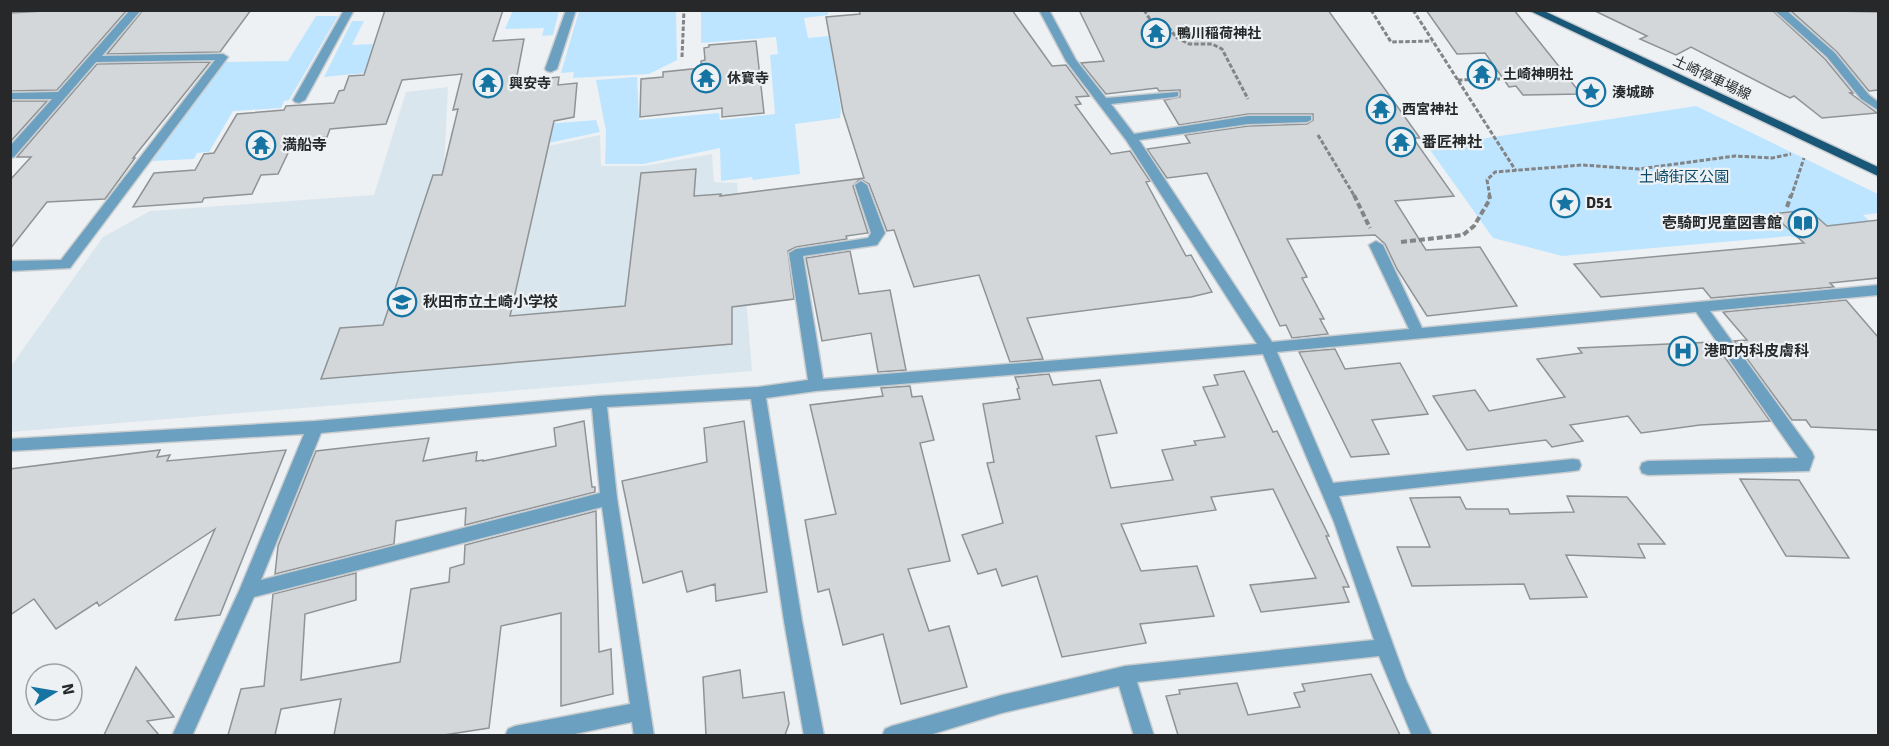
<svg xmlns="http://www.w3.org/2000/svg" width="1889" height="746" font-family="Signika,'Noto Sans JP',sans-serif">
<rect width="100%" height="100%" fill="#edf1f4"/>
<path fill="#dae6ed" d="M448,87L444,168L600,135L601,166H644L712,154L714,182L737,183L752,371L11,432V366L103,237L150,211L374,195L406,92Z"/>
<path fill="#bde5ff" d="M513,10L559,11L553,35L542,36L544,28L505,29Z
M579,11H676L677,60L649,74L573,78L574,72L561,73Z
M701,11H828V15L804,18L808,38L829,36L841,109L840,118L795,124L800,174L753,180L752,177L721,181L720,148L643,164H605L606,131L596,80L637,77L639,120L719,113L720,120L775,114L770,55L778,54L776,37L701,43Z
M316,16H338L289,100L284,101L281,108L233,111L209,152L197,153L194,159L152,161L225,62L288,61Z
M352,21H364L352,45L373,44L364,73L324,77Z
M1696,106L1878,194V213L1863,215L1878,229V233L1803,240L1790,236L1562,256L1493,238L1428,147Z
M596,120L600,132L447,165L451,132Z"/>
<path fill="#d3d7da" stroke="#8f9395" stroke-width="1.5" d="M62,10H127L57,90L10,91V13Z
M143,10H251L220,52L107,54Z
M385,10H503L493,41L524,39L516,81L559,77L558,85L577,83L574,117L554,121L510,316L625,306L641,173L696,169L694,196L721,194L720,196L864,178L843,112L826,17L860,14L859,10H1012L1052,66L1066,65L1089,96L1076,97L1081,104L1075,105L1111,154L1130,151L1150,181L1146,182L1186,256L1191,255L1212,292L1191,297L1027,318L1043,359L1010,362L979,275L914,287L894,230L887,231L869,184L860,179L853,186L868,233L846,236L847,239L796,247L788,251L794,299L732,307V344L321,379L340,328L383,325L433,175H442L458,109L453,110L462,74L402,80L386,124L330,129L327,137L307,139L302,150L289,151L278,174L261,175L252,194L204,198L202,202L133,207L154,173L195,170L204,154L214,153L237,114L284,110L286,106L334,103L339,91L344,90L349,76L364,75Z
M1079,10H1328L1420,138H1413L1454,196L1395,201L1426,250L1480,247L1517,306L1427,316L1397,269L1385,244L1375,235L1287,239L1307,277L1302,278L1324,319H1320L1328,334L1292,338L1286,325L1280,326L1207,173L1167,178L1147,149L1190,143L1185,135L1248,126L1307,124L1313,120V114H1248L1179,125L1164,100L1180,97V90L1159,91L1157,88L1106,94L1081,63L1104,61Z
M1426,10H1514L1581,94L1523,95L1516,86L1509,87L1485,53L1457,54Z
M1593,10H1772L1825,59L1853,93H1850L1877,113L1822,118L1794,96L1790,98L1691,47L1676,55L1640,39L1647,36Z
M1790,10L1878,12V90L1869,91L1837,52Z
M756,41L764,113L722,117V108L640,117L641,79L663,77V72L701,68V61L705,60L704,48L709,47V45Z
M210,62L133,158H135L105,199L47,202L10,249V180L31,157H17L97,64Z
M10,101H47L10,142Z
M1809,210L1827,226L1878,220V278L1830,283L1834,287L1711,298L1703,288L1601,297L1574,264L1804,243L1772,214Z
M850,251L859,294L890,290L906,370L878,372L871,333L822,341L806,258Z
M1846,300L1878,337V430L1811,427L1806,420H1792L1734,341L1747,340L1723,312Z
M1714,342L1770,421L1700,425L1641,433L1628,416L1570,425L1583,441L1552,447L1546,440L1467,450L1433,396L1475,390L1489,411L1565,397L1537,359L1582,353L1578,348Z
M1335,349L1345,369L1400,363L1428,414L1372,420L1389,454L1351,457L1299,352Z
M1244,371L1273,432L1277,431L1329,536H1326L1349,587H1343L1349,602L1261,612L1250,585L1316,578L1273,489L1211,497L1216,510L1121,524L1141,571L1197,566L1214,616L1140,624L1146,643L1062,657L1037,576L1002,586L996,569L978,574L962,535L1003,523L987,463L994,462L983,404L1020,399L1017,389L1019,388L1015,377L1049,374L1053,385L1100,380L1117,433L1096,436L1111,488L1173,480L1162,450L1196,445L1194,441L1225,437L1203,387L1218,385L1214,375Z
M910,386L912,397L922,396L934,440L920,443L950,561L908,569L929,631L949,626L967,687L901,704L883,634L843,645L829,589L818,592L805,520L836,514L810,405L883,396L881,388Z
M584,421L592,487H595V492L465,525L466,508L396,521L394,544L275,574L278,546L316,451L429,438L423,461L477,452L476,461L483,460V461L556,446L554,428Z
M744,421L767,592L716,601L715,584L687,592L682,571L643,583L622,481L707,462L704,428Z
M160,450L157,457L170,455L167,461L286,450L220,615L175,620L215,529L99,606L97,602L56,629L34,599L10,615V469Z
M1740,479L1799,480L1849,558L1786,556Z
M1567,496L1627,497L1665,544H1638L1645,558L1566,555L1587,597L1530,599L1524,584L1412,586L1397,547H1430L1410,498L1460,497L1466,509H1508L1510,514L1574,512Z
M596,511L599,652L611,649L613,694L561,706V613L501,626L489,728L444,735H334L341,699L281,709L275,735H228L241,689L264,686L273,594L356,573V600L305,614L301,680L400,662L411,589L449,582L450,568L464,564L465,545Z
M136,667L174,717L147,721L159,735H104Z
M740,670L743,698L784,692L789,724L785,735H706L703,677Z
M1371,674L1400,735H1178L1166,696L1180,694L1179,690L1237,683L1248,715L1300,707L1294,693L1305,691L1302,684Z"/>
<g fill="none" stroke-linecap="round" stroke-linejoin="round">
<g stroke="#c9cdcf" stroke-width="3">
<path id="minor" d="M130,10H141L102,56L223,54L228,57L70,268L10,271V261L61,260L215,60L96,62L14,157L10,158V146L52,99H10V93L58,92Z
M344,10H354L305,100L299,103L295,102L293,100Z
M566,10H576L557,69L551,72L547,71L545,69Z
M1039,10H1049L1076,60L1106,98L1178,92V96L1174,97L1111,104L1134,134L1248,116H1311V120L1307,122L1248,124L1139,140L1272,342L1409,329L1369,245L1376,241L1383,245L1422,328L1878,285V295L1710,311L1812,452L1814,457L1809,471L1648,475L1642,473L1640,468L1642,463L1648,461L1798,458L1696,312L1277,352L1333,483L1573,459L1579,460L1581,465L1579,470L1573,471L1339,496L1406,680L1432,736H1412L1379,656L1137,682L1154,736H1134L1119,686L1002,713L926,736H882L885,729L892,726L1002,695L1125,666L1374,640L1334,522L1263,354L816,391L766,398L802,621L824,736H804L784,621L751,399L607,407L617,498L654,736H634L632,722L565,736H505L508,729L515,726L630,704L602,507L254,597L192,736H172L239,591L304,434L10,451V439L315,421L599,396L758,387L808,380L789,253L796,249L868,238L871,233L855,185L861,181L867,185L885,233L877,245L803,256L823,379L1257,344L1126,140L1066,61ZM592,408L600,493L261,580L321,433Z
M1774,10H1786L1835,53L1869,95L1878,102V110L1861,99L1827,57Z"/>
</g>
<g stroke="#c9cdcf" stroke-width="3">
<path id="major" d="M1528,10H1542L1878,167V176Z"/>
</g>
<path stroke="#828486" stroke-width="3" stroke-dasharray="4.5 2" stroke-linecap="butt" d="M1144,10L1151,21L1165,23L1177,38L1189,44H1212L1222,49L1248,99
M1371,10L1391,42L1433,41
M1413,10L1516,171
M682,57L684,10
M1458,80L1500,79
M1318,135L1355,197
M1490,197L1487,180L1495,172L1582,165L1639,169L1735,156L1772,158L1791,154
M1791,197L1804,158"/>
<path stroke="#828486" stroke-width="4" stroke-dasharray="6 3" stroke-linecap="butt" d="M1354,195L1370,228
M1787,207L1791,195
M1401,242L1463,235L1474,226L1490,199L1489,195"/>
<use href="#minor" fill="#6ca0c0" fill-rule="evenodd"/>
<use href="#major" fill="#185778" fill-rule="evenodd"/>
</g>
<defs>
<g id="temple-ring" transform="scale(1.5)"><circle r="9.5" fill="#edf1f4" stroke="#1574a2" stroke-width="1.5"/><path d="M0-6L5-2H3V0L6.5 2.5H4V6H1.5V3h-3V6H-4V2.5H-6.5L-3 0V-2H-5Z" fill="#1574a2"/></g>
<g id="sight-ring" transform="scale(1.5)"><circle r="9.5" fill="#edf1f4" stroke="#1574a2" stroke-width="1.5"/><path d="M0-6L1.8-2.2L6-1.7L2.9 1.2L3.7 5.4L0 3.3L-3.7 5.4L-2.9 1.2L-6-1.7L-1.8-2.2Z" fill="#1574a2"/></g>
<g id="library-ring" transform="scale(1.5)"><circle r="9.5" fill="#edf1f4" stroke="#1574a2" stroke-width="1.5"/><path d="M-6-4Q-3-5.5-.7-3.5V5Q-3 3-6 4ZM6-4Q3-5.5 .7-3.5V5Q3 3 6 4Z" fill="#1574a2"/></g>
<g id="school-ring" transform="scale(1.5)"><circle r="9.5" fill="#edf1f4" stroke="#1574a2" stroke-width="1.5"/><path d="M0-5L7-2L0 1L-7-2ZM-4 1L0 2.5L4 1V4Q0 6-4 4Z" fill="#1574a2"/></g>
<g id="hospital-ring" transform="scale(1.5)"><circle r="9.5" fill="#edf1f4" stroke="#1574a2" stroke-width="1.5"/><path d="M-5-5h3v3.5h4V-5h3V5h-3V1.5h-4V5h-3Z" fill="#1574a2"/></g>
</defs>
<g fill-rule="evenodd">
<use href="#temple-ring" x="1156" y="33"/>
<use href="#temple-ring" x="1482" y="74"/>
<use href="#temple-ring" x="706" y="78"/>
<use href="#temple-ring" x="488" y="83"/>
<use href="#sight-ring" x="1591" y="92"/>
<use href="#temple-ring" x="1381" y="109"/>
<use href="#temple-ring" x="1401" y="142"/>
<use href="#temple-ring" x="261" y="145"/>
<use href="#sight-ring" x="1565" y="203"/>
<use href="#library-ring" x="1803" y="223"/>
<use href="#school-ring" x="402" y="302"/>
<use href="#hospital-ring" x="1683" y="351"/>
</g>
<g text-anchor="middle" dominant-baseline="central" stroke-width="4.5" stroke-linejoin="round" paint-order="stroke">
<g font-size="14" font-weight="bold" fill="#272829" stroke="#edf1f4" text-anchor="start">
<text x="1177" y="33">鴨川稲荷神社</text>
<text x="1503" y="74">土崎神明社</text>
<text x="727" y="78">休寳寺</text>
<text x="509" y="83">興安寺</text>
<text x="1612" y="92">湊城跡</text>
<text x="1402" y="109">西宮神社</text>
</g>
<g font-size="14" fill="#272829" stroke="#edf1f4">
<text transform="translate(1712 78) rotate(25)">土崎停車場線</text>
</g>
<g font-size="15" font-weight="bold" fill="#272829" stroke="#edf1f4" text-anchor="start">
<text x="1422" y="142">番匠神社</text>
<text x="282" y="145">満船寺</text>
<text x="1586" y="203">D51</text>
<text x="1782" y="223" text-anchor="end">壱騎町児童図書館</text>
<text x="423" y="302">秋田市立土崎小学校</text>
<text x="1704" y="351">港町内科皮膚科</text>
</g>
<g font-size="15" fill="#094a69" stroke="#edf1f4">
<text x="1684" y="177">土崎街区公園</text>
</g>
</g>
<rect width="1889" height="746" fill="none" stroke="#272829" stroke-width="24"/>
<g transform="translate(54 692) rotate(79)"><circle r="28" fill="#edf1f4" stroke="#9ea1a3" stroke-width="1.5"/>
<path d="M0-4.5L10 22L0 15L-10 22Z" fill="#1574a2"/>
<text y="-9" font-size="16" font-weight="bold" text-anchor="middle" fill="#272829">N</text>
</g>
</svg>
